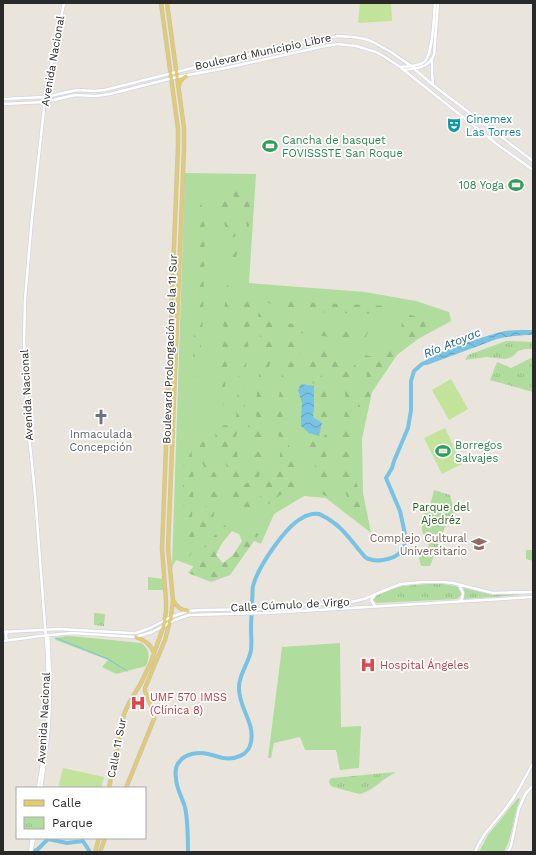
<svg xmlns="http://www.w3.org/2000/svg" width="536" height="855" font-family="'Work Sans',sans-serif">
<defs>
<pattern id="forest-firs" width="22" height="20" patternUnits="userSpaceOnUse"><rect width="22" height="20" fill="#b0dc9d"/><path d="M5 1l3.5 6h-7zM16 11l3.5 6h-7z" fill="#97bd87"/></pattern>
<pattern id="park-tufts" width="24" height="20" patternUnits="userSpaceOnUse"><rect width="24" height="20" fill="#b0dc9d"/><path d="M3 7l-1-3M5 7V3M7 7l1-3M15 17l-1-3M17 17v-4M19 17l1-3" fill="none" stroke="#97bd87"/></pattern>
<pattern id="water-waves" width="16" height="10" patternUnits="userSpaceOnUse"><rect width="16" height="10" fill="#78c3e4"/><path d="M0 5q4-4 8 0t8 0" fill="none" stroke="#629eb9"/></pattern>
</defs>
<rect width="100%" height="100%" fill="#eae5dc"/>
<path fill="#b0dc9d" d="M185,173L256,174L249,283L365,292L416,301L449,312L451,321L418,339L397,355L372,392L362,439L363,493L371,533L326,498L304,496L274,514L261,544L232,531L213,554L198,568L176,560L172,567Z
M526,550H533V561L526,559Z
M148,577L163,579L164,590H148Z
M67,636L81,637L141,643C150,649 150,656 146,666L116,674L102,667L108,660L56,640L54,638Z
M340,643L341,727L361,726L359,768L340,770L336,750H305L300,737L274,743L271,758H268L282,647Z
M518,798L520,799C513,816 513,836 504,852H479L488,835Z"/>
<path fill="url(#forest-firs)" d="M231,184L244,192L250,203L248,242L246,217L233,195Z
M199,187L205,228L203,318L199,373L200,384L195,382L193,351L196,304L197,233L195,205Z
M219,197L226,198L234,224L237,252L231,287L233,306L223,408L221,372L224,313L228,276L229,245Z
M235,289H252L248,349L244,381L245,414L241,425L236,420L243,296Z
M258,298H282L316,303L389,306L387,314C370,314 354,313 337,313C310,312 282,311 258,298Z
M259,310L275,320L310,328L368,332L365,339L337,338L301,333L272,329L275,337L262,403L261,413L264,419L263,425L257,419L255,410L262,351L258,318Z
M404,313L418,317L424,320L426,328L406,344L401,336L402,319Z
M298,339L303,349L289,375L284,402L282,422L294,463L300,481L301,492H292L280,495L271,503L263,505L260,497L279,460L281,449L276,420L284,359L288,340Z
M309,347L325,351L356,365L352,374L353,417L349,463L362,498L366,523L355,512L347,497L339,470L340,450L346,403L344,384L331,366L328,367L321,372C325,388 332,410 326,426L317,414L319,403L317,386L306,378C305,368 308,358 309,347Z
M388,350H398L387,370L371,391L367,409L361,421L357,409L367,377L364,361V355L377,357Z
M225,425L240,430L236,435L239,476L244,485L250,481C250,467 252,454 257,441L248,431V425L267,436L261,455V471L253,491L251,509L245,519L235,504L231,493L225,457L215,441L216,429Z
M205,431V450L218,480L217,502L212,522L198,546L196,537L204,516L208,492L206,473L200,455V438Z
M327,432L326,448L327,468L330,488L342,504L320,493H306L321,485L307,439L315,440L323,438Z
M191,446L194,482L192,517L195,544L190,556L182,560L176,558L184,550L187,540L184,518L183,486L184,455Z
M225,525L227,533L216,555L223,563L233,555L242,541L238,531L245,528L259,534L230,575L211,582L188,573L193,567L202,549Z"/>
<path fill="url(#park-tufts)" d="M506,341L533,342V349H525L518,351L512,357L505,359L486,357L465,360L468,355Z
M531,358H533V392L490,380L497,362L511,368C518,365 524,361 531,358Z
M434,490L450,495L456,518L445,527L430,566H421L419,558L429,546L422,531L421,518L430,506Z
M440,583L458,587L461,591V595L457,599L377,603L374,601L373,598L375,596L387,590L403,586Z
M464,588L489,594H519V595L463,599L464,594Z
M94,613L105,614L104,626L94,625Z
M396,772C384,778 370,793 359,794L333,787L330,785L329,782L330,779L332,778Z"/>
<path fill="#c1e39a" d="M360,3H391L392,21L358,23Z
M451,379L468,409L449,420L432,390Z
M445,428L462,464L442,474L424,438Z
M63,768L104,777L101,788H58Z"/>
<path fill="url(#water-waves)" d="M533,330V335C520,335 509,336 497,339L427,365L422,364C428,354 491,334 505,331C514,330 524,330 533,330Z
M301,384L314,386V409L313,417L322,423L319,436L309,433L301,426V418L302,403L298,390Z"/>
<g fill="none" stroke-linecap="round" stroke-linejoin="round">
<path stroke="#78c3e4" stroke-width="1" d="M56,638L108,659L127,671"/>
<path stroke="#78c3e4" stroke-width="4" d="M33,852L38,849L48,839L67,843L83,841L90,852
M188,852C188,837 188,821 185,807C182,797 176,788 176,778C175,772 176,765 180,761C186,753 199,752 208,754C213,755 218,757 223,758C235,760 249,755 251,742C255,722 238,707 239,687C239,674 249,663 251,650C252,643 251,635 251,628C251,619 252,610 252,601C253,596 252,591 253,586C258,567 285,527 302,518C307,515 313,513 319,514C322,515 324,517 327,518C331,521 336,524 339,527C348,535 357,548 365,557C371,561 377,561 383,560C398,558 407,550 405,534L400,511L386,478L392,468L394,461L408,428L411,410V381L414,371L422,364L427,362"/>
<g stroke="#d2d4e1" stroke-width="4">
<path id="secondary" d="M432,59V73L433,84
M400,67C407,66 418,67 424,62C433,56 434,15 435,3
M403,70C415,69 429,68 434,55L438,3
M3,99L45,97L77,90L95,91L105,90L216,62L295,44L338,36L353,37L365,39L373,42L391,52L411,66L433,85L533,161
M3,104L45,102L75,95L96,96L110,94L177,77L221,69L325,46L338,44L356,46L376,52L385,57L400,67L498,145L533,170
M374,596L371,600L375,606
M459,601L462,599L463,593L459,585
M7,631L6,635L7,641
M3,632L59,629L130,633H136L150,628L171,617L188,611L201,610L267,609L300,605L351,602L364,599L388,589L401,584L423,582H443L453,583L493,593L533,592
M3,641L41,636L72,633L136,637L152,632L175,620L189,615L267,613L533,597
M38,788L44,752L47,722L48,684L47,652L35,494L28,425L24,343L25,299L32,218L46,90L64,3
M41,788C44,766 48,744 49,721C51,692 50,664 48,635
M30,852L32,838
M31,852L34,838
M475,852C482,833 498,820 509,804C519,791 525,777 533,763
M508,852L511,846L519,808L526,793L533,786"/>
</g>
<g stroke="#c3c3c3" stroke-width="4.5">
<path id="primary" d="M179,86C180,81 183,78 186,76
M173,600C177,607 180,610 188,611
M136,637C145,641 150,643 154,653
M109,788L124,714L129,703L141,683L151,662L164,625L166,611V601L162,548L178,146V129L173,92L161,3
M126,788L154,719V713L145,691V688L165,640L171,617L173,600L168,548L184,149V128L167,3
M95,852L99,838
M100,852L105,838"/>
</g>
<use href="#secondary" stroke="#fff" stroke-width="2.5"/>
<use href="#primary" stroke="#e4cc68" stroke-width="3"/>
</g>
<defs>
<g id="theatre-bare" transform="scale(1.2)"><path d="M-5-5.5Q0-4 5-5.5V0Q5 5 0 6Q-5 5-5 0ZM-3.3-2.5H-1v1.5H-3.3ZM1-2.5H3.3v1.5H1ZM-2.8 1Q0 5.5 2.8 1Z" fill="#0f9aa8" stroke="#fff" stroke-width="2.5" paint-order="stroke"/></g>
<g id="stadium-bare" transform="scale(1.2)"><path d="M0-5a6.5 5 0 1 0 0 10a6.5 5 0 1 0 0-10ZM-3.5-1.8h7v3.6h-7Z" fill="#2e9e5b" stroke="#fff" stroke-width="2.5" paint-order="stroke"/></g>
<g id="church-bare" transform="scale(1.2)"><path d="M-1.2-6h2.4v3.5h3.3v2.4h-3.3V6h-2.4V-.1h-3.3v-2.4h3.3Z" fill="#6b7280" stroke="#fff" stroke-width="2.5" paint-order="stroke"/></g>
<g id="university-bare" transform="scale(1.2)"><path d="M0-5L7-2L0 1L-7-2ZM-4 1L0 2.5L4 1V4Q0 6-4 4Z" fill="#8d6e63" stroke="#fff" stroke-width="2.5" paint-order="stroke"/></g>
<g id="hospital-bare" transform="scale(1.2)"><path d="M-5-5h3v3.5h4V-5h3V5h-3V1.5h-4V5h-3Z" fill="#e0444e" stroke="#fff" stroke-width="2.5" paint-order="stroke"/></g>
</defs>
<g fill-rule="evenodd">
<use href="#theatre-bare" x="454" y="125"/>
<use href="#stadium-bare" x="270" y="146"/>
<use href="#stadium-bare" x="516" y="185"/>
<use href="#church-bare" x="101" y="417"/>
<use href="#stadium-bare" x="443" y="451"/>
<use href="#university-bare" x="479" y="544"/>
<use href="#hospital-bare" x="368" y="665"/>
<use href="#hospital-bare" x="138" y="703"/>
</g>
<g text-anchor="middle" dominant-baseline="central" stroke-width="3.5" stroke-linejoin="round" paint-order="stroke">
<g font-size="11" fill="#292929" stroke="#fff">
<text transform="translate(263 52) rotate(-12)">Boulevard Municipio Libre</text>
<text transform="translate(53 61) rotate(-80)">Avenida Nacional</text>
<text transform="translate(170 349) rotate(-88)">Boulevard Prolongación de la 11 Sur</text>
<text transform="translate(27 395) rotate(-93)">Avenida Nacional</text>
<text transform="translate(290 605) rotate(-3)">Calle Cúmulo de Virgo</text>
<text transform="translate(44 718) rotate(-87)">Avenida Nacional</text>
<text transform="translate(117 748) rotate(-79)">Calle 11 Sur</text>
</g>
<g font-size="11" fill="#0d838f" stroke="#fff" text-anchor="start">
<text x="466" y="119">Cinemex<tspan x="466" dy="13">Las Torres</tspan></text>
</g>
<g font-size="11" fill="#27864d" stroke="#fff" text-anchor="start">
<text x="282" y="140">Cancha de basquet<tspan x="282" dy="13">FOVISSSTE San Roque</tspan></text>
<text x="504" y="185" text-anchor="end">108 Yoga</text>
<text x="455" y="445">Borregos<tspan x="455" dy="13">Salvajes</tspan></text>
</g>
<g font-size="11" fill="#5b616d" stroke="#fff">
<text x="101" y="434">Inmaculada<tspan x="101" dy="13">Concepción</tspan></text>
</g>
<g font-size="11" fill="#2b6020" stroke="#fff">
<text x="441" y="507">Parque del<tspan x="441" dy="13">Ajedréz</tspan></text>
</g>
<g font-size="11" fill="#785e54" stroke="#fff" text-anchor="end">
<text x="467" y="538">Complejo Cultural<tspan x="467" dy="13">Universitario</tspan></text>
</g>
<g font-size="11" fill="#be3a42" stroke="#fff" text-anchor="start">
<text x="380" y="665">Hospital Ángeles</text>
<text x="150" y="697">UMF 570 IMSS<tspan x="150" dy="13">(Clínica 8)</tspan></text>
</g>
<g font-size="12" font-style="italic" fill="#19618e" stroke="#fff">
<text transform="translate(452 343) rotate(-22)">Río Atoyac</text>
</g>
</g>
<rect width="536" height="855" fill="none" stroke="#292929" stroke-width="8"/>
<rect x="16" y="787" width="130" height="52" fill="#ffffff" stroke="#a9a9a9"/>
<rect x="24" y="800" width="20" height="6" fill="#e4cc68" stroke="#a9a9a9"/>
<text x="52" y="807" font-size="12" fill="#292929">Calle</text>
<rect x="24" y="817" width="20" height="12" fill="url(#park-tufts)" stroke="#a9a9a9"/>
<text x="52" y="827" font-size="12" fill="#292929">Parque</text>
</svg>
